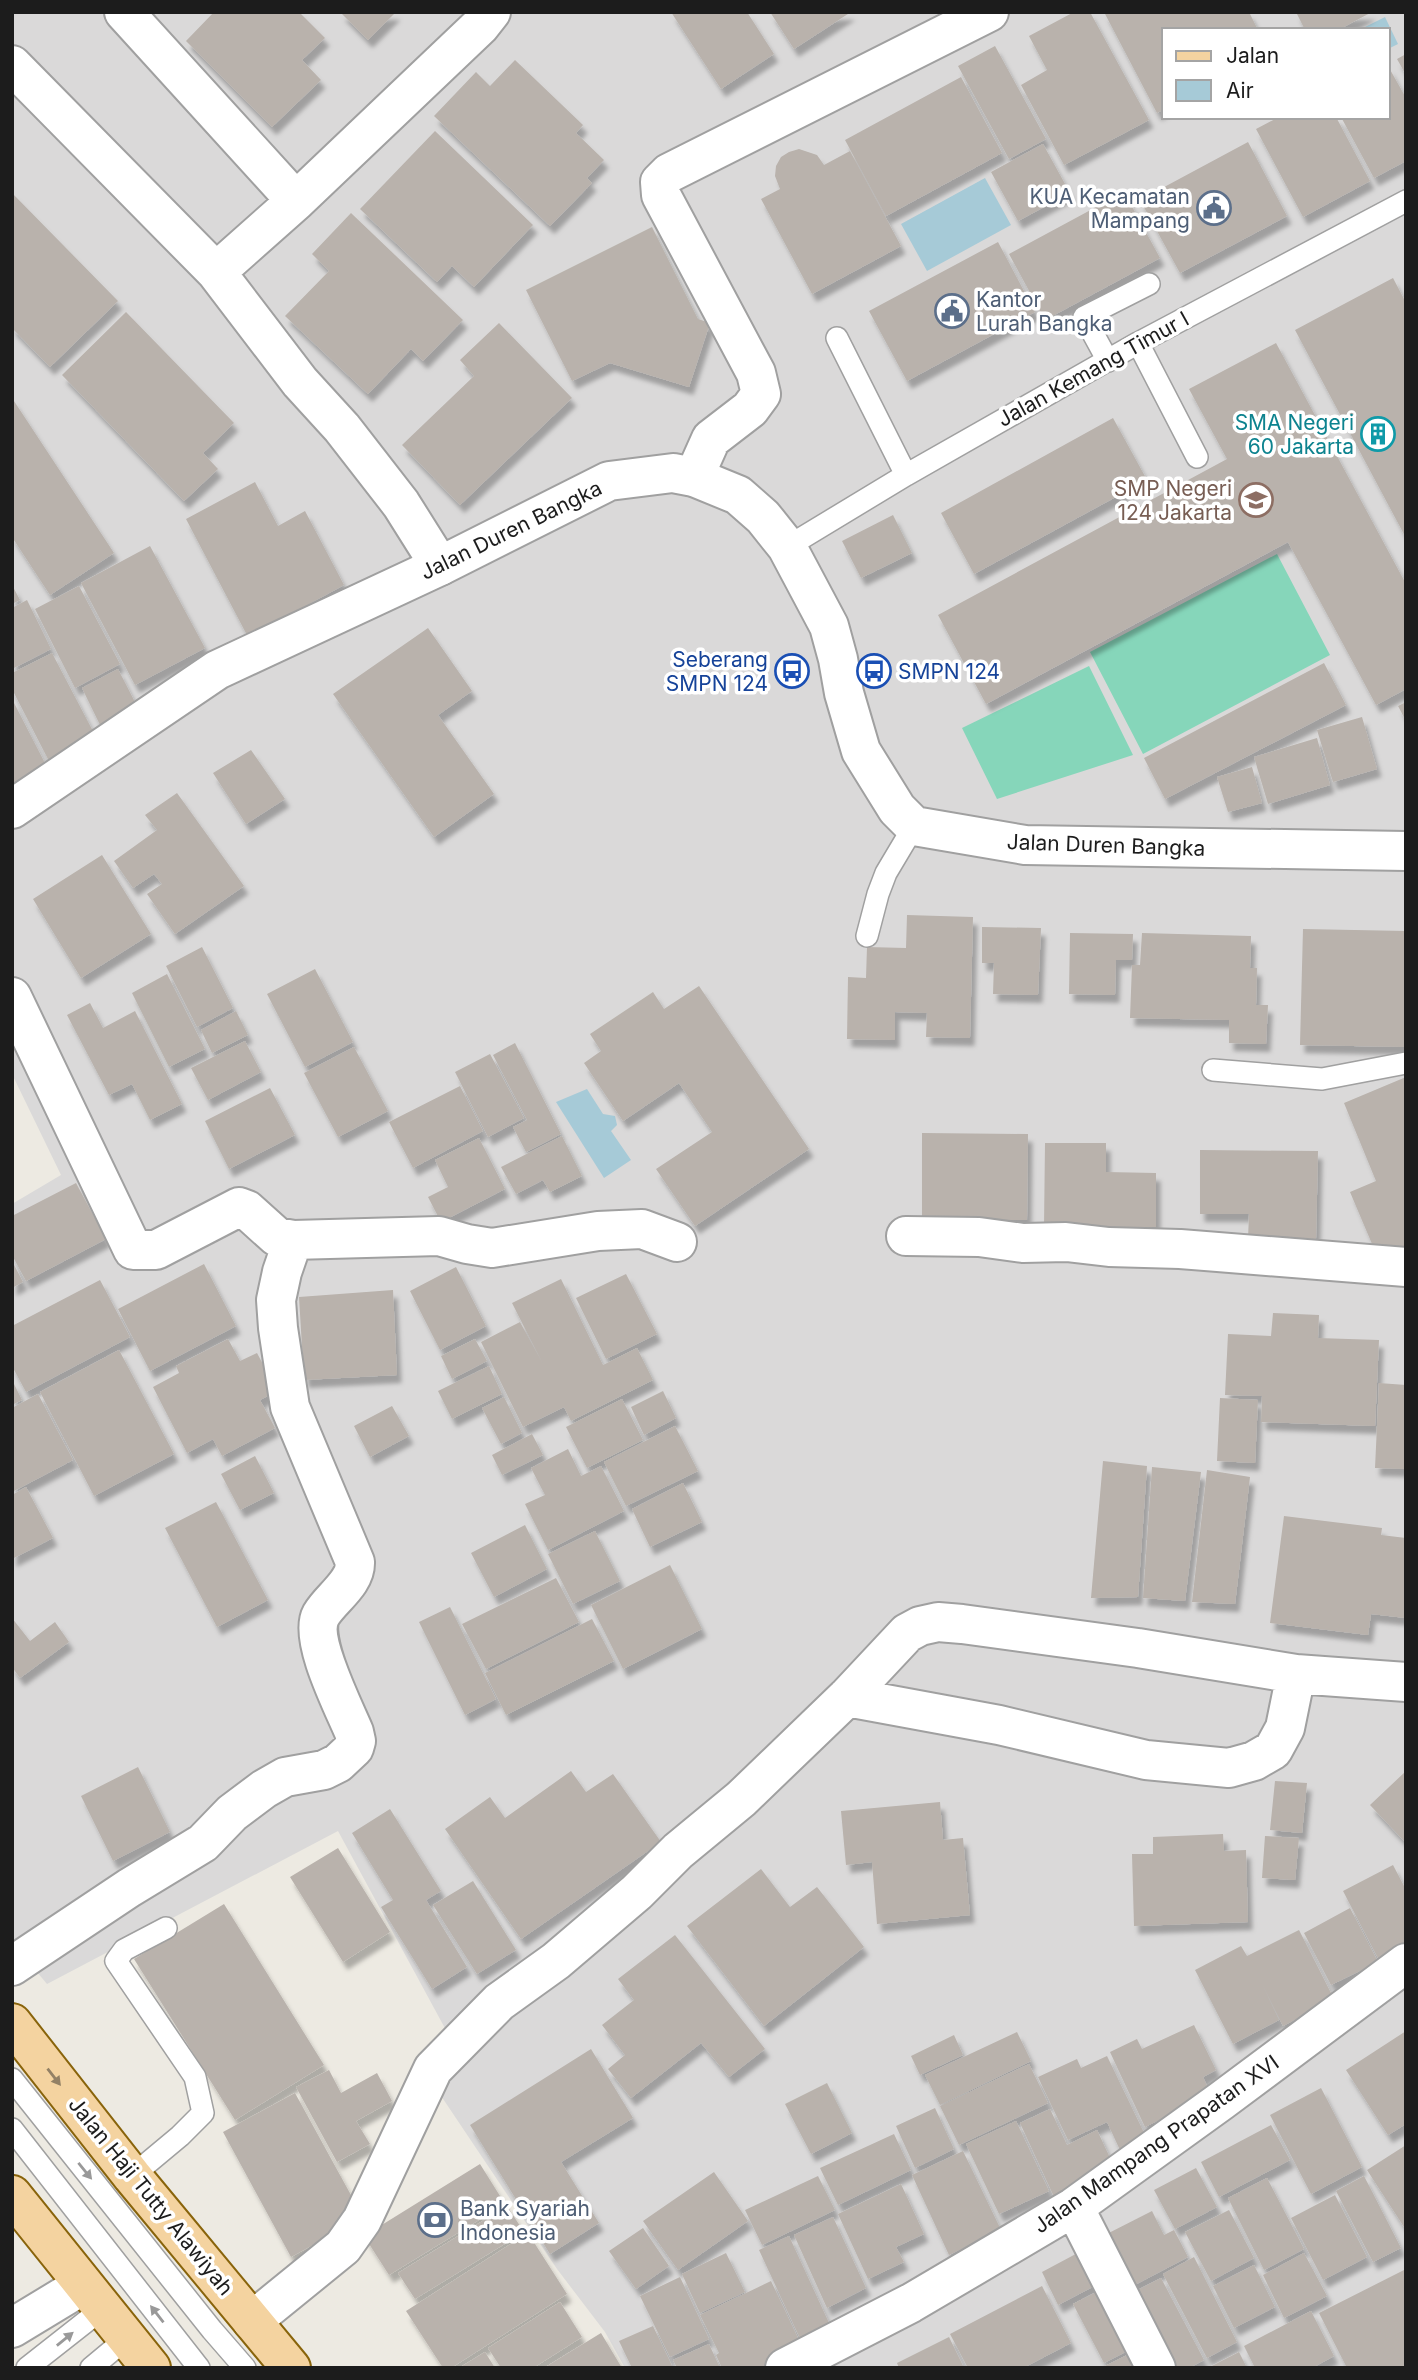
<svg xmlns="http://www.w3.org/2000/svg" width="1418" height="2380" font-family="Inter,sans-serif">
<defs>
<filter id="shadow"><feDropShadow dx="4.5" dy="8" stdDeviation="2" flood-color="#0004"/></filter>
</defs>
<rect width="100%" height="100%" fill="#edeae2"/>
<path fill="#dad9d9" fill-rule="evenodd" d="M12,12H1406V2368H625L605,2332L557,2269L419,2063L453,2043L338,1831L47,1984L12,1942V1204L61,1175L12,1074ZM1164,30H1388V117H1164Z"/>
<path fill="#86d6ba" d="M1277,554L1330,655L1143,754L1090,652Z
M1089,666L1133,755L997,799L962,728Z"/>
<path fill="#a6cad7" d="M1385,17L1398,44L1388,49V30H1359Z
M985,178L1011,225L927,271L901,224Z
M587,1089L603,1114L615,1116L617,1125L611,1131L631,1160L604,1178L556,1102Z"/>
<path fill="#b9b2ac" filter="url(#shadow)" d="M214,12H299L325,38L302,60L321,80L272,127L186,41Z
M340,12H396L368,40Z
M671,12H747L774,54L721,89Z
M770,12H851L794,49Z
M1074,12H1090L1149,120L1064,165L1021,85L1047,70L1029,36Z
M1104,12H1249L1258,30H1164V109L1157,113Z
M1296,12H1372L1338,30H1305Z
M995,46L1046,139L1009,159L958,66Z
M1406,54V75L1397,59Z
M515,60L583,125L576,133L604,160L587,178L592,183L550,226L434,116L476,72L490,86Z
M1388,66L1406,98V161L1374,178L1341,117H1388Z
M961,77L1002,153L886,216L845,140Z
M1279,117H1336L1370,181L1303,217L1256,129Z
M435,131L533,225L474,287L452,266L437,282L360,209Z
M1248,142L1287,216L1180,273L1140,200Z
M1043,144L1070,193L1018,221L991,172Z
M799,149L817,155L824,165L850,151L901,246L812,294L761,199L780,189L775,176L776,166L781,157L789,152Z
M1124,192L1160,258L1045,320L1009,254Z
M12,193L118,301L50,367L12,328Z
M351,213L463,320L423,361L411,349L368,394L285,316L329,271L312,254Z
M652,227L698,319L710,323L689,387L610,363L572,381L526,290Z
M998,242L1035,312L907,381L869,311Z
M1393,278L1406,303V538L1295,330Z
M126,312L234,423L203,453L218,469L184,501L62,375Z
M499,323L572,398L460,505L402,445L474,376L460,360Z
M1276,343L1406,584V689L1376,705L1288,542L986,704L938,615L1227,459L1189,389Z
M12,398L114,553L50,595L12,537Z
M1113,418L1147,480L974,574L941,513Z
M255,482L278,526L305,511L344,585L248,637L186,519Z
M893,515L912,553L861,578L842,541Z
M150,546L205,648L135,685L81,583Z
M12,585L20,600L12,604Z
M79,586L120,664L75,688L35,609Z
M27,600L51,649L12,669V608Z
M428,628L472,691L438,715L494,794L434,837L333,694Z
M52,653L96,737L49,761L12,689V673Z
M1324,663L1346,705L1165,799L1144,758Z
M118,669L140,712L103,731L82,688Z
M12,699L50,773L12,793Z
M1406,702V721L1398,706Z
M1362,717L1377,769L1333,782L1317,730Z
M1317,738L1330,785L1268,804L1254,757Z
M251,750L285,799L246,824L213,773Z
M1252,767L1262,803L1228,812L1217,777Z
M177,793L244,886L175,934L147,894L162,884L154,874L133,888L114,861L157,830L145,815Z
M102,855L151,934L81,978L33,899Z
M907,915L973,917L970,1038L926,1037L927,1013L895,1012V1040L847,1039L848,977L866,978L867,947L906,948Z
M982,927L1041,928L1038,995L993,994L994,963H982Z
M1303,929L1406,931V1047L1300,1045Z
M1070,933L1133,934L1132,960H1116L1115,995L1069,994Z
M1142,933L1251,936L1250,968H1257L1256,1005H1268L1266,1044L1229,1043V1020L1130,1018L1132,965H1140Z
M202,947L233,1008L197,1027L166,966Z
M315,969L353,1042L305,1067L267,994Z
M167,974L205,1049L169,1067L132,993Z
M699,986L809,1149L695,1226L656,1169L712,1132L679,1083L623,1121L584,1063L601,1051L590,1034L653,992L664,1009Z
M90,1003L103,1028L135,1011L182,1104L150,1120L132,1084L109,1095L67,1015Z
M236,1011L248,1035L212,1053L201,1030Z
M245,1041L261,1072L208,1100L191,1068Z
M515,1043L561,1134L526,1152L513,1127L527,1120L493,1055Z
M354,1047L388,1111L338,1137L304,1073Z
M490,1054L524,1118L488,1137L455,1072Z
M1406,1077V1246L1378,1258L1350,1192L1376,1181L1344,1103Z
M460,1086L483,1131L413,1168L389,1122Z
M270,1088L295,1135L229,1169L205,1121Z
M922,1133L1028,1134L1027,1220H922Z
M562,1136L582,1176L550,1192L543,1180L516,1194L501,1167Z
M479,1138L505,1189L441,1222L428,1197L448,1187L435,1160Z
M1045,1143H1106V1172L1156,1173V1227H1044Z
M1200,1150L1318,1151L1316,1239H1248L1249,1214H1200Z
M76,1183L106,1239L26,1281L12,1255V1216Z
M12,1261L23,1282L12,1288Z
M204,1264L236,1326L150,1371L118,1309Z
M456,1267L486,1326L440,1350L410,1291Z
M626,1274L657,1334L606,1359L576,1298Z
M561,1279L603,1365L637,1348L653,1380L571,1421L564,1407L523,1427L481,1342L520,1322L543,1364L512,1303Z
M100,1280L130,1337L26,1392L12,1366V1326Z
M393,1290L397,1375L304,1380L299,1297Z
M1273,1313L1319,1315L1318,1338L1379,1340L1375,1426L1261,1422L1262,1396L1225,1395L1228,1334L1271,1336Z
M228,1339L240,1361L257,1353L277,1391L260,1400L275,1428L222,1456L213,1439L187,1453L153,1387L179,1373L176,1366Z
M475,1339L487,1361L452,1379L441,1356Z
M119,1350L174,1454L94,1496L40,1392Z
M489,1366L502,1394L452,1419L438,1391Z
M12,1380L22,1400L12,1405Z
M1379,1383L1406,1385V1469L1375,1468Z
M663,1391L676,1418L644,1435L631,1407Z
M38,1394L73,1460L12,1492V1408Z
M504,1397L522,1433L501,1444L482,1408Z
M1220,1398L1258,1400L1255,1463L1217,1461Z
M622,1399L643,1440L587,1468L566,1427Z
M392,1406L409,1436L370,1457L354,1426Z
M675,1426L698,1471L626,1506L604,1462Z
M532,1434L543,1455L502,1475L492,1455Z
M568,1449L581,1476L601,1466L624,1511L548,1550L525,1504L545,1495L531,1468Z
M255,1456L274,1493L240,1510L221,1474Z
M1103,1461L1147,1466L1138,1597L1091,1598Z
M1152,1467L1201,1472L1185,1601L1143,1598Z
M1207,1470L1250,1477L1235,1604L1192,1602Z
M683,1483L702,1522L650,1547L632,1509Z
M26,1487L53,1538L12,1559V1495Z
M216,1502L268,1600L217,1627L165,1528Z
M1284,1516L1382,1528L1381,1535L1406,1538V1618L1371,1614L1368,1635L1270,1623Z
M525,1525L547,1569L494,1597L471,1553Z
M595,1531L620,1581L573,1604L548,1554Z
M670,1565L702,1629L623,1669L591,1605Z
M556,1578L579,1622L486,1669L462,1624Z
M450,1607L496,1699L465,1715L419,1622Z
M12,1618L30,1641L55,1622L69,1642L20,1678L12,1667Z
M592,1619L614,1661L506,1715L485,1673Z
M138,1767L170,1832L113,1861L81,1796Z
M571,1771L586,1792L613,1774L661,1842L521,1939L445,1829L490,1797L505,1818Z
M1406,1771V1843L1370,1805Z
M1275,1781L1307,1783L1302,1833L1270,1830Z
M940,1802L943,1840L963,1838L970,1915L877,1924L872,1862L846,1865L841,1811Z
M390,1809L441,1891L426,1900L467,1967L432,1989L381,1907L393,1900L352,1833Z
M1223,1834L1224,1851L1246,1850L1248,1922L1134,1926L1132,1854H1153V1837Z
M1265,1836L1299,1838L1295,1880L1262,1878Z
M338,1848L390,1932L343,1962L290,1877Z
M1393,1865L1406,1890V1946L1379,1960L1343,1891Z
M761,1869L790,1907L817,1887L864,1947L764,2026L687,1926Z
M473,1881L516,1950L477,1974L433,1905Z
M224,1904L324,2065L235,2120L134,1959Z
M1350,1908L1378,1962L1331,1985L1304,1933Z
M1299,1930L1334,1999L1283,2026L1262,1984L1279,2020L1233,2044L1195,1970L1241,1946L1247,1956Z
M675,1935L765,2049L729,2077L701,2043L631,2098L608,2069L625,2055L602,2025L634,2000L618,1979Z
M1194,2025L1216,2070L1203,2077L1211,2095L1145,2127L1110,2052L1137,2039L1142,2049Z
M1406,2031V2124L1388,2135L1346,2070Z
M1017,2032L1031,2061L940,2105L925,2075Z
M954,2035L963,2055L920,2075L911,2056Z
M591,2049L633,2118L561,2162L599,2223L550,2254L470,2125Z
M1107,2056L1146,2137L1120,2150L1107,2122L1068,2140L1038,2077L1077,2059L1081,2068Z
M1029,2064L1048,2103L959,2145L940,2106Z
M329,2070L341,2093L377,2073L392,2101L356,2121L370,2144L337,2162L296,2087Z
M827,2083L852,2133L811,2154L785,2104Z
M1321,2088L1362,2167L1311,2194L1270,2115Z
M295,2093L363,2217L291,2257L223,2132Z
M935,2108L954,2149L915,2168L896,2126Z
M1050,2109L1067,2145L1097,2130L1117,2173L1056,2201L1020,2123Z
M1016,2121L1049,2191L999,2214L966,2144Z
M1271,2125L1290,2160L1219,2197L1201,2162Z
M894,2134L911,2170L838,2205L820,2168Z
M1406,2145V2230L1367,2170Z
M963,2151L1001,2230L949,2255L912,2175Z
M480,2164L505,2204L389,2275L364,2236Z
M1196,2168L1217,2207L1175,2229L1154,2190Z
M714,2172L748,2221L678,2270L643,2221Z
M818,2176L835,2210L762,2245L745,2210Z
M1364,2176L1401,2248L1373,2262L1336,2191Z
M1267,2178L1304,2249L1264,2270L1228,2198Z
M901,2184L924,2234L896,2247L904,2262L868,2279L838,2214Z
M1335,2195L1367,2257L1323,2280L1291,2218Z
M507,2206L524,2232L415,2299L398,2273Z
M1229,2210L1254,2258L1211,2281L1185,2232Z
M1152,2211L1164,2235L1174,2230L1188,2257L1129,2288L1095,2240Z
M833,2217L866,2288L827,2308L794,2235Z
M643,2228L669,2266L636,2289L609,2251Z
M528,2233L567,2294L451,2368H443L406,2311Z
M789,2236L835,2336L805,2349L759,2250Z
M1087,2248L1104,2281L1058,2305L1042,2272Z
M726,2253L745,2292L700,2313L682,2274Z
M1304,2253L1327,2296L1284,2318L1263,2275Z
M1194,2257L1237,2342L1207,2358L1163,2274Z
M1254,2265L1275,2307L1234,2328L1213,2286Z
M1406,2269V2368H1347L1319,2313Z
M680,2277L709,2339L670,2357L640,2296Z
M1161,2278L1204,2360L1189,2368H1158L1122,2298Z
M771,2281L805,2353L773,2368H722L716,2355L719,2353L700,2315Z
M1042,2286L1071,2343L1023,2368H968L950,2334Z
M1106,2287L1137,2346L1104,2363L1073,2304Z
M560,2302L582,2337L533,2368H501L488,2348Z
M1311,2311L1334,2356L1312,2368H1255L1244,2346Z
M653,2326L673,2368H632L619,2341Z
M601,2333L622,2368H544Z
M949,2337L964,2368H899L897,2363Z
M709,2344L720,2368H677L673,2360Z
M1141,2348L1151,2368H1101Z
M485,2352L495,2368H459Z
M1239,2352L1247,2368H1208Z"/>
<g fill="none" stroke-linecap="round" stroke-linejoin="round">
<g stroke="#a0a0a0" stroke-width="24">
<path id="service" d="M837,338L906,475
M1138,343L1197,457
M1108,361L1084,317L1149,284
M787,547L906,475L1138,343L1406,201
M867,936L878,894L886,873L914,826
M1213,1070L1322,1079L1406,1063
M12,2079L212,2330L245,2368
M12,2129L199,2368
M132,2176L180,2136L203,2113L195,2077L116,1961L124,1950L166,1928
M27,2368L102,2309
M91,2368L127,2338"/>
</g>
<g stroke="#a0a0a0" stroke-width="42">
<path id="minor" d="M124,12L296,201
M12,65L216,272L300,382L342,428L401,504L440,566
M216,272L296,201L480,26L491,12
M694,477L711,439L750,409L761,394L756,373L661,195L660,182L669,173L989,12
M12,997L133,1250H156L239,1207L247,1210L277,1237L293,1240L439,1236L467,1244L492,1248L598,1231L642,1229L677,1242
M906,1236L979,1237L1023,1243L1066,1242L1109,1247L1180,1249L1406,1267
M847,1697L999,1725L1146,1760L1229,1768L1254,1761L1273,1750L1285,1728L1296,1674
M12,1966L129,1888L203,1843L232,1813L264,1789L285,1777L324,1770L338,1763L354,1748L356,1741L354,1732C344,1708 308,1638 321,1615C331,1598 356,1583 355,1562L290,1407L278,1328L276,1300L282,1272L293,1240
M1074,2207L1156,2368
M252,2321L343,2247L362,2220L433,2069L499,2002L556,1961L637,1892L678,1851L741,1799L847,1697L907,1633L920,1626L938,1622L962,1624L1138,1648L1296,1674L1406,1682
M12,2328L83,2285
M785,2368L911,2303L1074,2207L1221,2101L1406,1963"/>
</g>
<g stroke="#a0a0a0" stroke-width="42">
<path id="tertiary" d="M12,809L217,670L440,566L609,481L673,473L694,477L738,495L763,517L787,547L829,626L838,659L844,693L861,751L897,809L914,826L1025,845L1406,851"/>
</g>
<g stroke="#89640b" stroke-width="42">
<path id="primary" d="M12,2023L132,2176L291,2368
M12,2195L151,2368"/>
</g>
<use href="#service" stroke="#fff" stroke-width="21"/>
<use href="#minor" stroke="#fff" stroke-width="38"/>
<use href="#tertiary" stroke="#fff" stroke-width="38"/>
<use href="#primary" stroke="#f4d3a0" stroke-width="38"/>
</g>
<defs><path id="oneway-solid" d="M-6-.8H1V-3.2L6.5 0L1 3.2V.8H-6Z" transform="scale(1.75)"/></defs>
<use fill="#938165" href="#oneway-solid" transform="translate(54 2077) rotate(52)"/>
<g fill="#999">
<use href="#oneway-solid" transform="translate(85 2171) rotate(51)"/>
<use href="#oneway-solid" transform="translate(157 2314) rotate(-128)"/>
<use href="#oneway-solid" transform="translate(65 2339) rotate(-39)"/>
</g>
<defs>
<g id="civic-ring" transform="scale(1.75)"><circle r="9.5" fill="#fff" stroke="#5c6f8a" stroke-width="1.5"/><path d="M-.6-6.5H3V-4.5H.6V-3L4-1V1h2V6H-6V1h2V-1L-.6-3ZM-1.2 2.5V6h2.4V2.5Z" fill="#5c6f8a"/></g>
<g id="building-ring" transform="scale(1.75)"><circle r="9.5" fill="#fff" stroke="#0f9aa8" stroke-width="1.5"/><path d="M-4-6H4V6H1V3H-1V6H-4ZM-2.5-4.3h1.7v1.8h-1.7ZM.8-4.3h1.7v1.8H.8ZM-2.5-1h1.7V.8h-1.7ZM.8-1h1.7V.8H.8Z" fill="#0f9aa8"/></g>
<g id="school-ring" transform="scale(1.75)"><circle r="9.5" fill="#fff" stroke="#8d6e63" stroke-width="1.5"/><path d="M0-5L7-2L0 1L-7-2ZM-4 1L0 2.5L4 1V4Q0 6-4 4Z" fill="#8d6e63"/></g>
<g id="bus-ring" transform="scale(1.75)"><circle r="9.5" fill="#fff" stroke="#1a4fb4" stroke-width="1.5"/><path d="M-5-6H5V4H4V6H2V4H-2V6H-4V4H-5ZM-3.5-4V0h7V-4ZM-3.5 1.2v1.5H-2V1.2ZM2 1.2v1.5H3.5V1.2Z" fill="#1a4fb4"/></g>
<g id="bank-ring" transform="scale(1.75)"><circle r="9.5" fill="#fff" stroke="#5c6f8a" stroke-width="1.5"/><path d="M-6-4H6V4H-6ZM0-2.3a2.3 2.3 0 1 0 0 4.6a2.3 2.3 0 1 0 0-4.6Z" fill="#5c6f8a"/></g>
</defs>
<g fill-rule="evenodd">
<use href="#civic-ring" x="1214" y="208"/>
<use href="#civic-ring" x="952" y="311"/>
<use href="#building-ring" x="1378" y="434"/>
<use href="#school-ring" x="1256" y="500"/>
<use href="#bus-ring" x="792" y="671"/>
<use href="#bus-ring" x="874" y="671"/>
<use href="#bank-ring" x="435" y="2220"/>
</g>
<g text-anchor="middle" dominant-baseline="central" stroke-width="7" stroke-linejoin="round" paint-order="stroke">
<g font-size="21" fill="#4e5e75" stroke="#fff" text-anchor="start">
<text x="1190" y="196" text-anchor="end">KUA Kecamatan<tspan x="1190" dy="24">Mampang</tspan></text>
<text x="976" y="299">Kantor<tspan x="976" dy="24">Lurah Bangka</tspan></text>
<text x="460" y="2208">Bank Syariah<tspan x="460" dy="24">Indonesia</tspan></text>
</g>
<g font-size="21" fill="#1c1c1c" stroke="#fff">
<text transform="translate(1093 369) rotate(-29)">Jalan Kemang Timur I</text>
<text transform="translate(511 530) rotate(-26)">Jalan Duren Bangka</text>
<text transform="translate(1106 845) rotate(2)">Jalan Duren Bangka</text>
<text transform="translate(1156 2144) rotate(-35)">Jalan Mampang Prapatan XVI</text>
<text transform="translate(151 2196) rotate(51)">Jalan Haji Tutty Alawiyah</text>
</g>
<g font-size="21" fill="#0d838f" stroke="#fff" text-anchor="end">
<text x="1354" y="422">SMA Negeri<tspan x="1354" dy="24">60 Jakarta</tspan></text>
</g>
<g font-size="21" fill="#785e54" stroke="#fff" text-anchor="end">
<text x="1232" y="488">SMP Negeri<tspan x="1232" dy="24">124 Jakarta</tspan></text>
</g>
<g font-size="21" fill="#164399" stroke="#fff" text-anchor="end">
<text x="768" y="659">Seberang<tspan x="768" dy="24">SMPN 124</tspan></text>
<text x="898" y="671" text-anchor="start">SMPN 124</text>
</g>
</g>
<rect width="1418" height="2380" fill="none" stroke="#1c1c1c" stroke-width="28"/>
<rect x="1162" y="28" width="228" height="91" fill="#ffffff" stroke="#a4a4a4" stroke-width="2"/>
<rect x="1176" y="51" width="35" height="10" fill="#f4d3a0" stroke="#a4a4a4" stroke-width="2"/>
<text x="1226" y="63" font-size="21" fill="#1c1c1c">Jalan</text>
<rect x="1176" y="80" width="35" height="21" fill="#a6cad7" stroke="#a4a4a4" stroke-width="2"/>
<text x="1226" y="98" font-size="21" fill="#1c1c1c">Air</text>
</svg>
